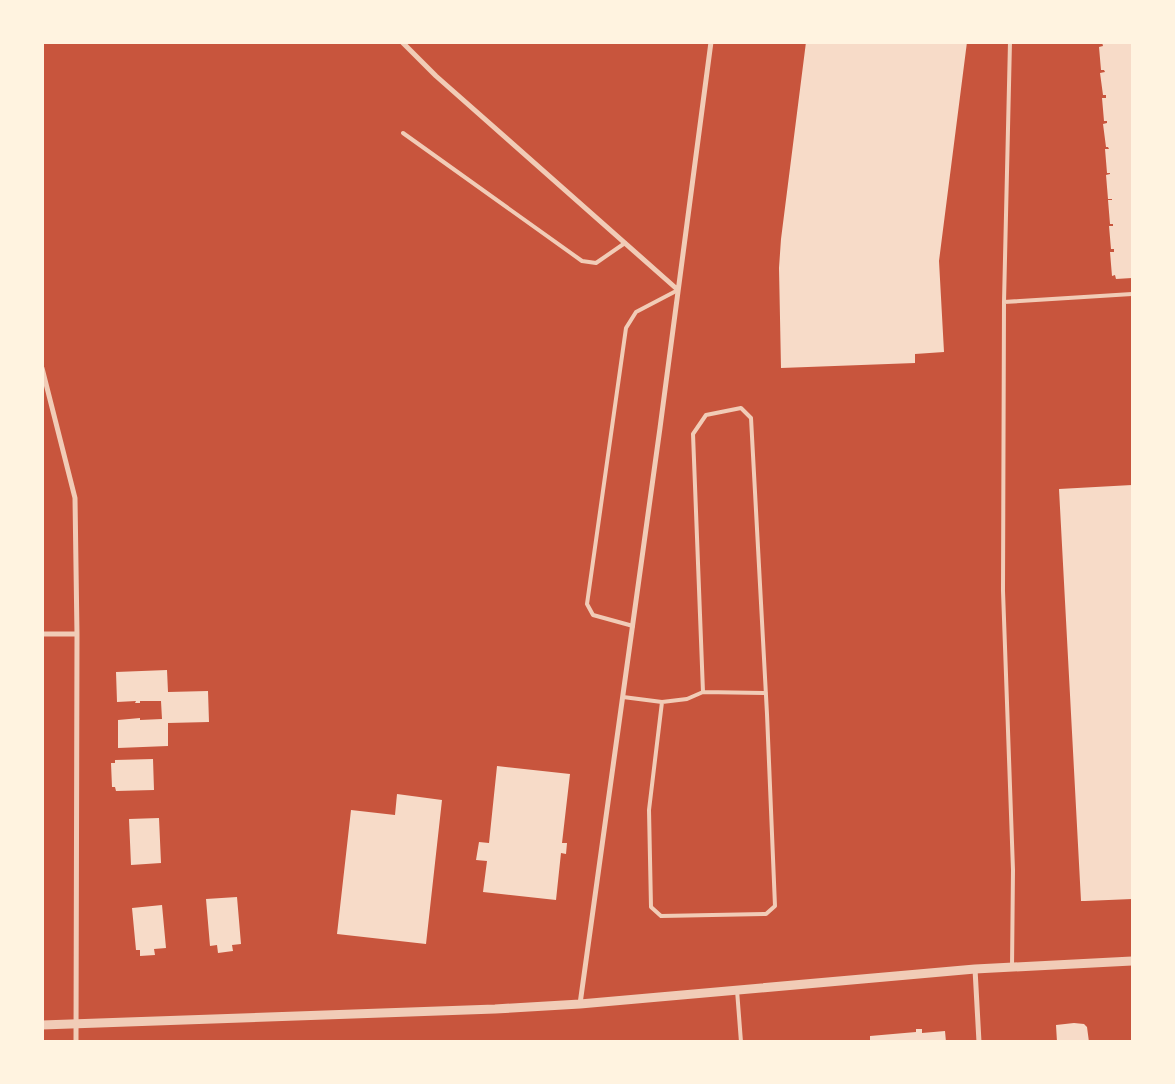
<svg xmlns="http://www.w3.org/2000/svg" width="1175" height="1084" font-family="Cabin,sans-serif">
<rect width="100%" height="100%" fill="#c8553d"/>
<path fill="#f7dbc8" d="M806,42H967L939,261L944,352L915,354V363L781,368L779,268L781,239Z
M1102,42H1132V278L1116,279L1115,275L1112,276L1110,252H1114V249H1111L1109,226H1113V224H1110L1108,200H1112V199H1108L1106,175L1110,174V173H1107L1105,149H1109L1108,147H1106L1103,124L1107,123V121H1104L1102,98H1106V95H1103L1100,73L1105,72L1104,70H1101L1099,47L1103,46Z
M1132,485V899L1085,901H1081L1059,489Z
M167,670L168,692L208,691L209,722L168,723V746L118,748V720L140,718V720L162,719L161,701H140V703H135L136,701L117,702L116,672Z
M153,759L154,790L116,791L115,787H112L111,763H115V760Z
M497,766L570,774L562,843H567L566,854L561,853L556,900L483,892L487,861L476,860L479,842L489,843Z
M397,794L442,800L426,944L337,934L351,810L395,815Z
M159,818L161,863L131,865L129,819Z
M237,897L241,944L232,945L233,951L218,953L217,945L210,946L206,899Z
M162,905L166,948L154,949L155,955L140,956V950H136L132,908Z
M1074,1023L1084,1024L1087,1027L1089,1042H1057L1056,1025Z
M916,1029H922V1033L945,1031L946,1042H870V1036L916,1032Z"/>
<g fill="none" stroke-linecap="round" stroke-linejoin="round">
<path stroke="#f1ccb7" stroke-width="4" d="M1010,42L1004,302L1132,294
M403,133L582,261L596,263L625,243
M1004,302L1003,591L1013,870L1012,967
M633,626L593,615L587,604L626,328L636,312L678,290
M703,692L766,693
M623,697L662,702L649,810L651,907L661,916L766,914L775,906L767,714L751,418L741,408L706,415L693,434L703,692L687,699L662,702
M737,990L741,1042"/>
<path stroke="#f1ccb7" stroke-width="5" d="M402,42L436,76L678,290
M42,368L75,498L77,634L76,1042
M42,634H77
M975,969L979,1042
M580,1004L660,428L711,42"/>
<path stroke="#f1ccb7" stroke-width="9" d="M42,1025L495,1009L580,1004L975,969L1132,961"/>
</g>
<rect width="1175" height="1084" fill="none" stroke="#fff3e0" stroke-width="88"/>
</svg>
